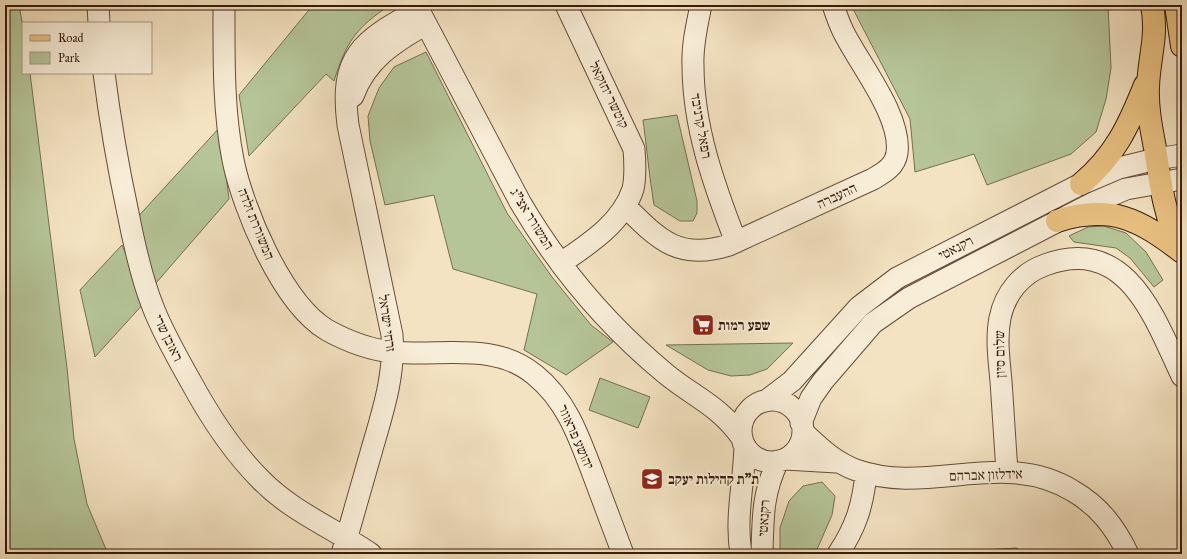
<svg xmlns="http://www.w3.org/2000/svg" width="1187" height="559" font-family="'IM FELL Great Primer','Frank Ruhl Libre',serif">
<rect width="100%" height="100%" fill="#f4e3c2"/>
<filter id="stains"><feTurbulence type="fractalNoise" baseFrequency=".005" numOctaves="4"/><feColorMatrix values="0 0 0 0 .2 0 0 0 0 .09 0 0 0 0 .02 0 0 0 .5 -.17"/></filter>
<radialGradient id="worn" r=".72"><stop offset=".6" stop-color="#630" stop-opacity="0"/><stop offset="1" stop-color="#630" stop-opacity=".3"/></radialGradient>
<path fill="#b5c598" stroke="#757051" d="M5,5H19L23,27V73H30L67,368L74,439L87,504L108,554H5Z
M313,5H390C356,28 346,42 334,81L326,74L249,156L239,95Z
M851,5H1108L1111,68L1106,99L1096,132L1071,154L987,185L974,154L915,172L910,119Z
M426,52L507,213L552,277L591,325L613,342L566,375L524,350L537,294L453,269L434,195L385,205L370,141L368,116L379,88L394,67Z
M677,115L697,201V213L693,221H680L654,205C649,176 647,148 643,120Z
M220,127L229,199L156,283L134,221Z
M1104,226L1126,233L1146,252L1163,280L1154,287L1130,258L1116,248L1074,242L1069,236L1088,227Z
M122,245L145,302L95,357L80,290Z
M793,343L767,369L750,375L731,376L708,370L666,345Z
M600,378L650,397L638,428L589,410Z
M822,482L835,496L832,515L815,554H780V528L789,501L803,486Z
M1017,548L1024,554H977L980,550Z"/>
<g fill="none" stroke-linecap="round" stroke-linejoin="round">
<g stroke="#654d38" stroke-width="23">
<path id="minor" d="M98,5L99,23
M224,5C224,57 223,109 233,160C243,209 282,303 327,330C347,341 370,350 393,352C441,357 495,341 535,375C567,401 579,437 593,474C603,501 613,527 623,554
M416,5L520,202C558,267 608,326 666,374C694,397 720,406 742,438
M701,5C697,25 692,45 693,65C693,127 714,185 736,242
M104,73C110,120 118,167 128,213C134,244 141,277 153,307C163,333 177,357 191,382C210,417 233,452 261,480C292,512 335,529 371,554
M353,96C366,60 394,42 426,24
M625,206C659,240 679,261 729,245L873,179C883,173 895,167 897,153C902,116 859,64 843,31C839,23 836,14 833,5
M561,263C589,244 622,223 633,189C636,176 635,162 634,149L566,5
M741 431a31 31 0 1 1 62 0a31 31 0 1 1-62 0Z
M766,401L792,381L859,307L897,278L1081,184L1119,168L1156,159L1182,155
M801,423L811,398L823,381L873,323L909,298L1091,204L1126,189L1182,179
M803,432C819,447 834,462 856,470C929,496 1003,448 1073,491C1099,506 1115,527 1128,554
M785,459L837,462
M1007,472C1005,442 1003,412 1001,381C999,360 996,338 1000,318C1005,293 1022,273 1045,265C1127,235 1154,317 1182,376
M342,554C352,519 362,484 372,449C383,411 395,375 392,335L348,125C339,55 362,41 418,10
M741,554C735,518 744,482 745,446
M762,554C763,519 762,494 778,461
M838,554C856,527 863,505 866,473"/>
</g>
<g stroke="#351b0a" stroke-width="24">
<path id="major" d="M1152,5C1158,37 1149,56 1148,87C1147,107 1151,127 1155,148C1160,182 1165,220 1182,251
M1176,5L1182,46
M1081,184C1115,156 1129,125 1145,85
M1057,221C1111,204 1139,219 1182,252"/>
</g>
<use href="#minor" stroke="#f8edd7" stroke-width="21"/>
<use href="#major" stroke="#eac281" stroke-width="22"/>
</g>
<defs>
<g id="supermarket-square" transform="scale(1.15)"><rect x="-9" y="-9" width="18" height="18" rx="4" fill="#8f2418" stroke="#f8edd7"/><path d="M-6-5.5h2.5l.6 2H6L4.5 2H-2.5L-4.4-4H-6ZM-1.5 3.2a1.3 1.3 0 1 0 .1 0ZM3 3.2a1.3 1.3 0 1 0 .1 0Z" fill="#fff"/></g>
<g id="school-square" transform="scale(1.15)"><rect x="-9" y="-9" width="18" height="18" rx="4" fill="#8f2418" stroke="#f8edd7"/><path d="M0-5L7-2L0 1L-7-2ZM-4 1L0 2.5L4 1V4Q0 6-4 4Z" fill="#fff"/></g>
</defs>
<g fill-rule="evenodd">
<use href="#supermarket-square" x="703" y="325"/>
<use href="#school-square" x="652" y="479"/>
</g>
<g text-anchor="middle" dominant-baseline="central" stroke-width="4" stroke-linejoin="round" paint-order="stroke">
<g font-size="14" fill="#351b0a" stroke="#f8edd7">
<text transform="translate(609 95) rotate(64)">קוטשר יחזקאל</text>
<text transform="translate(701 126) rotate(80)">רפאל קרניבד</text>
<text transform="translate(837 196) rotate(-25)">ההעברה</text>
<text transform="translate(532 219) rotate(58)">המשורר אצ"ג</text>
<text transform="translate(256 224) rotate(68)">המשוררת זלדה</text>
<text transform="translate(956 248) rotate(-27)">רקנאטי</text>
<text transform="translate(387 323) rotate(82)">זרחי ישראל</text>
<text transform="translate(168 338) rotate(64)">ראובן שרי</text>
<text transform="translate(1000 354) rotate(-91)">שלום סיון</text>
<text transform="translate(576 437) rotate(66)">יהושע פראוור</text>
<text transform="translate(986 475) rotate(-2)">אידלזון אברהם</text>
<text transform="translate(764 518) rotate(-86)">רקנאטי</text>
</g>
<g font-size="14" font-weight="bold" fill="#351b0a" stroke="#f8edd7" text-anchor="start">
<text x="718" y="325">שפע רמות</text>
<text x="668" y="479">ת"ת קהילות יעקב</text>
</g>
</g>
<rect width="1187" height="559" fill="none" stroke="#f4e3c2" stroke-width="20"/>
<rect x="6" y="6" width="1175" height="547" fill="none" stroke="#351b0a" stroke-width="2"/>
<rect x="10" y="10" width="1167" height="539" fill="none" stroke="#351b0a"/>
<rect x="22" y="22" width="130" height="52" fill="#f8edd7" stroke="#aa9985"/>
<rect x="30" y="35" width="20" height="6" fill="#eac281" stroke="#aa9985"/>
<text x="58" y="42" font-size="12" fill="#351b0a">Road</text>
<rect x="30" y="52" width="20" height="12" fill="#b5c598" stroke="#aa9985"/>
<text x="58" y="62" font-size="12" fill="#351b0a">Park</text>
<rect width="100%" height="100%" filter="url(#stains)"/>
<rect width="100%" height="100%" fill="url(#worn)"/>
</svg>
